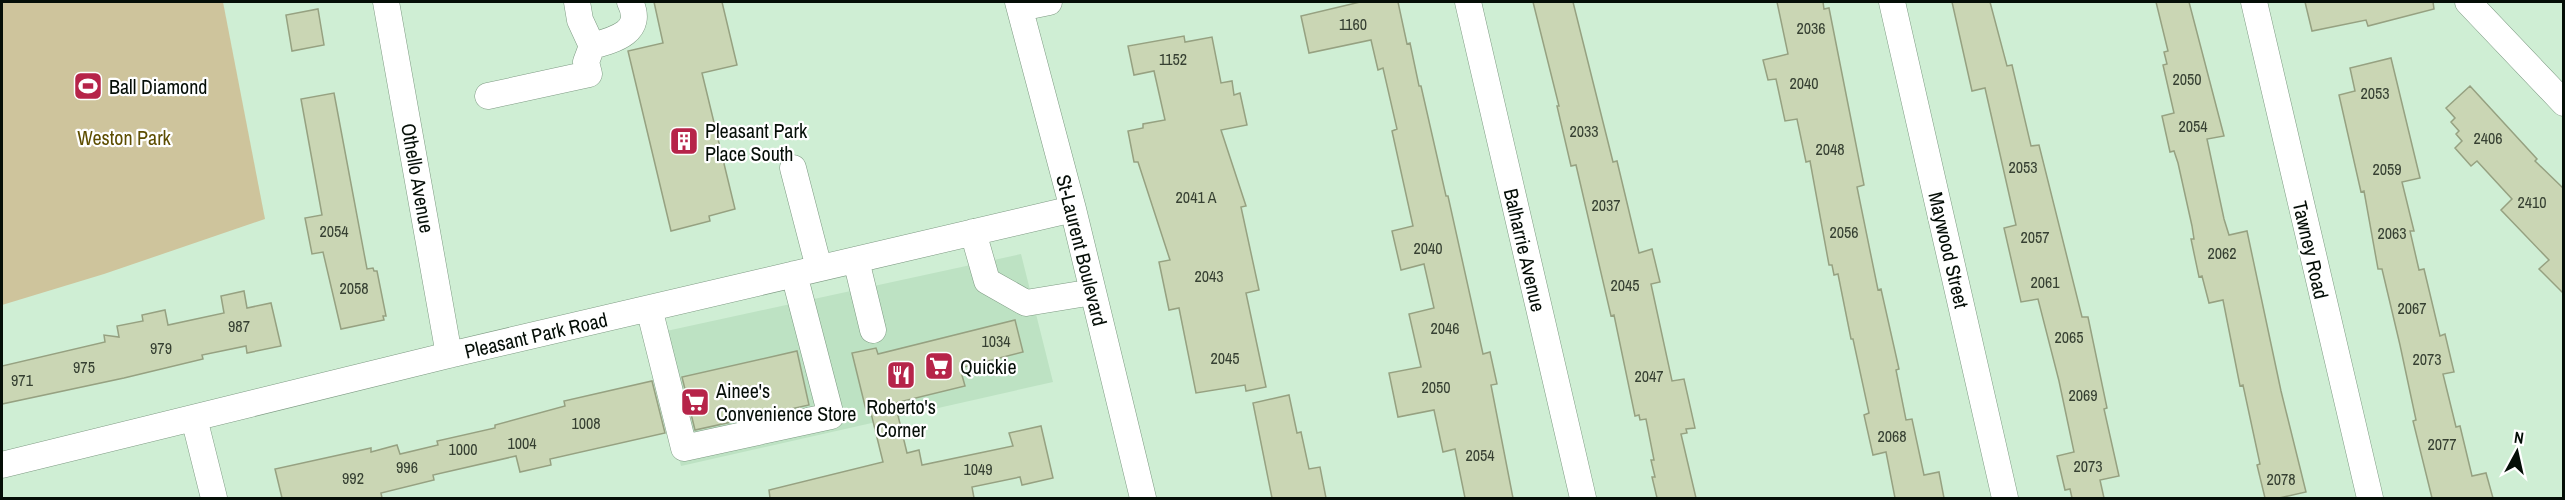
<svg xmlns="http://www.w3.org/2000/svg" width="2565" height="500" font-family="'Archivo Narrow',sans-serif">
<rect width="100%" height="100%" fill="#cfeed4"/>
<path fill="#bde2c3" d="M1021,254L1053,382L681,466L648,335Z"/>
<path fill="#cec49c" d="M2,2H223L265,219L104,274L2,305Z"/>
<path fill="#cad6b4" stroke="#96a181" stroke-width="1.5" d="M654,2H722L737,65L702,73L735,209L709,216L710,221L671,231L628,51L663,43Z
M1360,2H1398L1407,44L1410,43L1419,86H1421L1446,196H1448L1483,354L1490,352L1497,384L1491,385L1513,498H1465L1455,449L1443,452L1434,410L1398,417L1389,373L1421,367L1409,314L1434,308L1424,264L1401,270L1392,231L1413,226L1392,131L1397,129L1383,68L1378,70L1371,40L1309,53L1301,16Z
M1533,2H1573L1613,162L1617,161L1639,253L1652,249L1660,282L1651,284L1672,381L1684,379L1695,428L1686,429L1687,433L1681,434L1696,498H1657L1652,477H1655L1651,460H1654L1646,419L1640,420L1639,415L1635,416L1614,315L1611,316L1576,165L1571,166L1557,106H1559Z
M1777,2H1823L1824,9L1829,8L1864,185L1857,187L1878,290L1881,289L1899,369L1896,370L1906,420L1912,419L1924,475L1939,472L1944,498H1895L1886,452L1873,455L1864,415L1869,413L1853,339H1851L1838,274L1834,275L1832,265H1829L1810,161L1806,162L1797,119L1785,121L1776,79L1768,80L1763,60L1788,54Z
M1952,2H1990L2007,66L2012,65L2031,146L2039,145L2082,317H2088L2107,408L2104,409L2119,476L2100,480L2104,498H2072L2070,489L2065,490L2057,456L2074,452L2059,381L2038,299L2021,302L2004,228L2016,225L1985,88L1972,91Z
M2156,2H2189L2224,136L2207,139L2224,219L2229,235L2247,231L2281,391L2306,492L2279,498H2265L2257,465L2260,464L2243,385L2240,386L2223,300L2209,303L2202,276L2199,277L2191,239H2194L2192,226L2178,163L2174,151L2170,152L2162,116L2174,113L2163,65L2167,64L2164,52L2168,51Z
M2305,2H2433L2434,9L2368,26L2366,20L2312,31Z
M318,9L324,45L292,51L286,15Z
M1184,36L1185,42L1212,37L1221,83L1232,81L1234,95L1240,93L1247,125L1221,130L1246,206L1241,207L1259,290L1246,293L1266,387L1246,391L1245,385L1196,393L1179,308L1169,310L1159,262L1170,260L1138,162H1134L1128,131L1143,128V124L1165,120L1154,71L1134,75L1128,46Z
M2391,58L2420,178L2402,182L2414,231H2410L2419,270L2424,269L2440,336L2445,334L2454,372L2443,374L2456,427L2460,426L2472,476L2486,473L2493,498H2432L2413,421L2416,420L2400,345L2382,269H2378L2364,191L2361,192L2339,95L2355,91L2350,68Z
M2470,86L2537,159L2535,161L2564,189V294L2539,269L2549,260L2501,210L2512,199L2477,161L2471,166L2455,148L2462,141L2456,134L2459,131L2451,122L2455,118L2446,108Z
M334,93L367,269L373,268L374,271H377L386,316H383L384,320L341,329L323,252L312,254L305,218L322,215L301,99Z
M244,291L247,308L271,303L281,346L247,353L246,346L202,355L203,359L124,378L2,404V366L105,342L104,335L119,337L117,326L143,321L142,315L165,310L168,325L224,313L221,296Z
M1015,320L1023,352L960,368L965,386L895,403L907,453L919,450L922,465L1013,446L1009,433L1041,426L1053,478L1022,485L1020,477L972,487L974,498H770L769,490L883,462L870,409L866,410L852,353L876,348L878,354Z
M797,351L809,405L695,430L682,377Z
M652,381L665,433L550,459L551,465L520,472L516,456L433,475L434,480L381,493L382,498H282L275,469L371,448V452L397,445L400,454L438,445L437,441L495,428V425L565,406L564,401Z
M1289,395L1297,433L1301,432L1309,469L1320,467L1326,498H1272L1253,403Z"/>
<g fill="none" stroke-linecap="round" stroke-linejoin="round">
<g stroke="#7e9a83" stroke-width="27">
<path id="minor" d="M386,2L449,355
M577,2L580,20L592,46C614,40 645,32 630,2
M1018,2L1073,209L1143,498
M1468,2L1583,498
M1892,2L2005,498
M2254,2L2370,498
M2468,2L2564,103
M1020,8L1049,2
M488,96L589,74L586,62L592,46
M793,168L819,268
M973,232L987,281L1026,303L1093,292
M856,260L873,330
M649,308L684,448L831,416L794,274
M194,418L214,498
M2,465L449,355L1073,209"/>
</g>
<use href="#minor" stroke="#fff" stroke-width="26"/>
</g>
<defs>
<g id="stadium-square" transform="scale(1.5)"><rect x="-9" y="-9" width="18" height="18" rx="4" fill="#b62449" stroke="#fff"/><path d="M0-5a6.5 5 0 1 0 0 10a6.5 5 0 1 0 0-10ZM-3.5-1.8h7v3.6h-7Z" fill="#fff"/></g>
<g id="building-square" transform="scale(1.5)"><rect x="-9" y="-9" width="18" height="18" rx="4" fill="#b62449" stroke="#fff"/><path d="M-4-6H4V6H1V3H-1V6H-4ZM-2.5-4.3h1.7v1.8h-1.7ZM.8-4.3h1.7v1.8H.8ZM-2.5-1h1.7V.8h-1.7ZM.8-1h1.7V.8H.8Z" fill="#fff"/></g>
<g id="supermarket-square" transform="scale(1.5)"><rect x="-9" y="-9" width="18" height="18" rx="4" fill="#b62449" stroke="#fff"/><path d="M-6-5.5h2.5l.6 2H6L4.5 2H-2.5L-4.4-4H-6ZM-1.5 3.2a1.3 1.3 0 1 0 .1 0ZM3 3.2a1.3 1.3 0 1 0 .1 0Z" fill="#fff"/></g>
<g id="restaurant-square" transform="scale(1.5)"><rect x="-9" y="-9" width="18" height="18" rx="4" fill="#b62449" stroke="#fff"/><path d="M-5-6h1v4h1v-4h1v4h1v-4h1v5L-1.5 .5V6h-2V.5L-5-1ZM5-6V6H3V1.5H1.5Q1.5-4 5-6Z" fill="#fff"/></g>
</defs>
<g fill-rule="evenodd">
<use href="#stadium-square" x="88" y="86"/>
<use href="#building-square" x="684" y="141"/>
<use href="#supermarket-square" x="939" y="366"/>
<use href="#restaurant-square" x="901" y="375"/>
<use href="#supermarket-square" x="695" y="402"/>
</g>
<g text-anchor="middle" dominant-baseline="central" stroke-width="4.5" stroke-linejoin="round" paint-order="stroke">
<g font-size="16" fill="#364032">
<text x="1353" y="24">1160</text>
<text x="1811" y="28">2036</text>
<text x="1173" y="59">1152</text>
<text x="2187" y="79">2050</text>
<text x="1804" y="83">2040</text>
<text x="2375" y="93">2053</text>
<text x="2193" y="126">2054</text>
<text x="1584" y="131">2033</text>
<text x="2488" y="138">2406</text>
<text x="1830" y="149">2048</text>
<text x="2023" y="167">2053</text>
<text x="2387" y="169">2059</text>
<text x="1196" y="197">2041 A</text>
<text x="2532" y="202">2410</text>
<text x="1606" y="205">2037</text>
<text x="334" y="231">2054</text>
<text x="1844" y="232">2056</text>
<text x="2392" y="233">2063</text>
<text x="2035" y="237">2057</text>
<text x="1428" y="248">2040</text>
<text x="2222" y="253">2062</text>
<text x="1209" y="276">2043</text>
<text x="2045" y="282">2061</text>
<text x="1625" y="285">2045</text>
<text x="354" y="288">2058</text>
<text x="2412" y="308">2067</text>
<text x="239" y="326">987</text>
<text x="1445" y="328">2046</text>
<text x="2069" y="337">2065</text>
<text x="996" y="341">1034</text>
<text x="161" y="348">979</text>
<text x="1225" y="358">2045</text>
<text x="2427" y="359">2073</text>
<text x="84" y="367">975</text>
<text x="1649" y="376">2047</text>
<text x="22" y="380">971</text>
<text x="1436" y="387">2050</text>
<text x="2083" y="395">2069</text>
<text x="586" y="423">1008</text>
<text x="1892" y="436">2068</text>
<text x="522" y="443">1004</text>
<text x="2442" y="444">2077</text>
<text x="463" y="449">1000</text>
<text x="1480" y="455">2054</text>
<text x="2088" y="466">2073</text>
<text x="407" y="467">996</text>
<text x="978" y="469">1049</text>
<text x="353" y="478">992</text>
<text x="2281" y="479">2078</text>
</g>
<g font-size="20" fill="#050e07" stroke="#fff" text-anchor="start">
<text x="109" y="86">Ball Diamond</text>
<text x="705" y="130">Pleasant Park<tspan x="705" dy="23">Place South</tspan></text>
<text x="960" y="366">Quickie</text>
<text x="716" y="390">Ainee's<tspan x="716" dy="23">Convenience Store</tspan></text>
<text x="901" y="406" text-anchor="middle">Roberto's<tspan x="901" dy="23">Corner</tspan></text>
</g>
<g font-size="20" fill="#5d4d01" stroke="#fff">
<text x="124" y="137">Weston Park</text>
</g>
<g font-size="20" fill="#050e07" stroke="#fff">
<text transform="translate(418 178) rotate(80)">Othello Avenue</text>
<text transform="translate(1082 250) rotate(76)">St-Laurent Boulevard</text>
<text transform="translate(1525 250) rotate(77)">Balharrie Avenue</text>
<text transform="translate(1949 250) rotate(77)">Maywood Street</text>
<text transform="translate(2311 250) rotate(77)">Tawney Road</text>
<text transform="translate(536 335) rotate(-13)">Pleasant Park Road</text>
</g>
</g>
<rect width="2565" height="500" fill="none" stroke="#050e07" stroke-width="6"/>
<g transform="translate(2517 452) rotate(8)" stroke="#ffffff" stroke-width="4.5" paint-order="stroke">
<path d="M0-4.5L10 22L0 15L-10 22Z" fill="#050e07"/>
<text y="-9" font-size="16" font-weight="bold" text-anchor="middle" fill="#050e07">N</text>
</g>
</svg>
